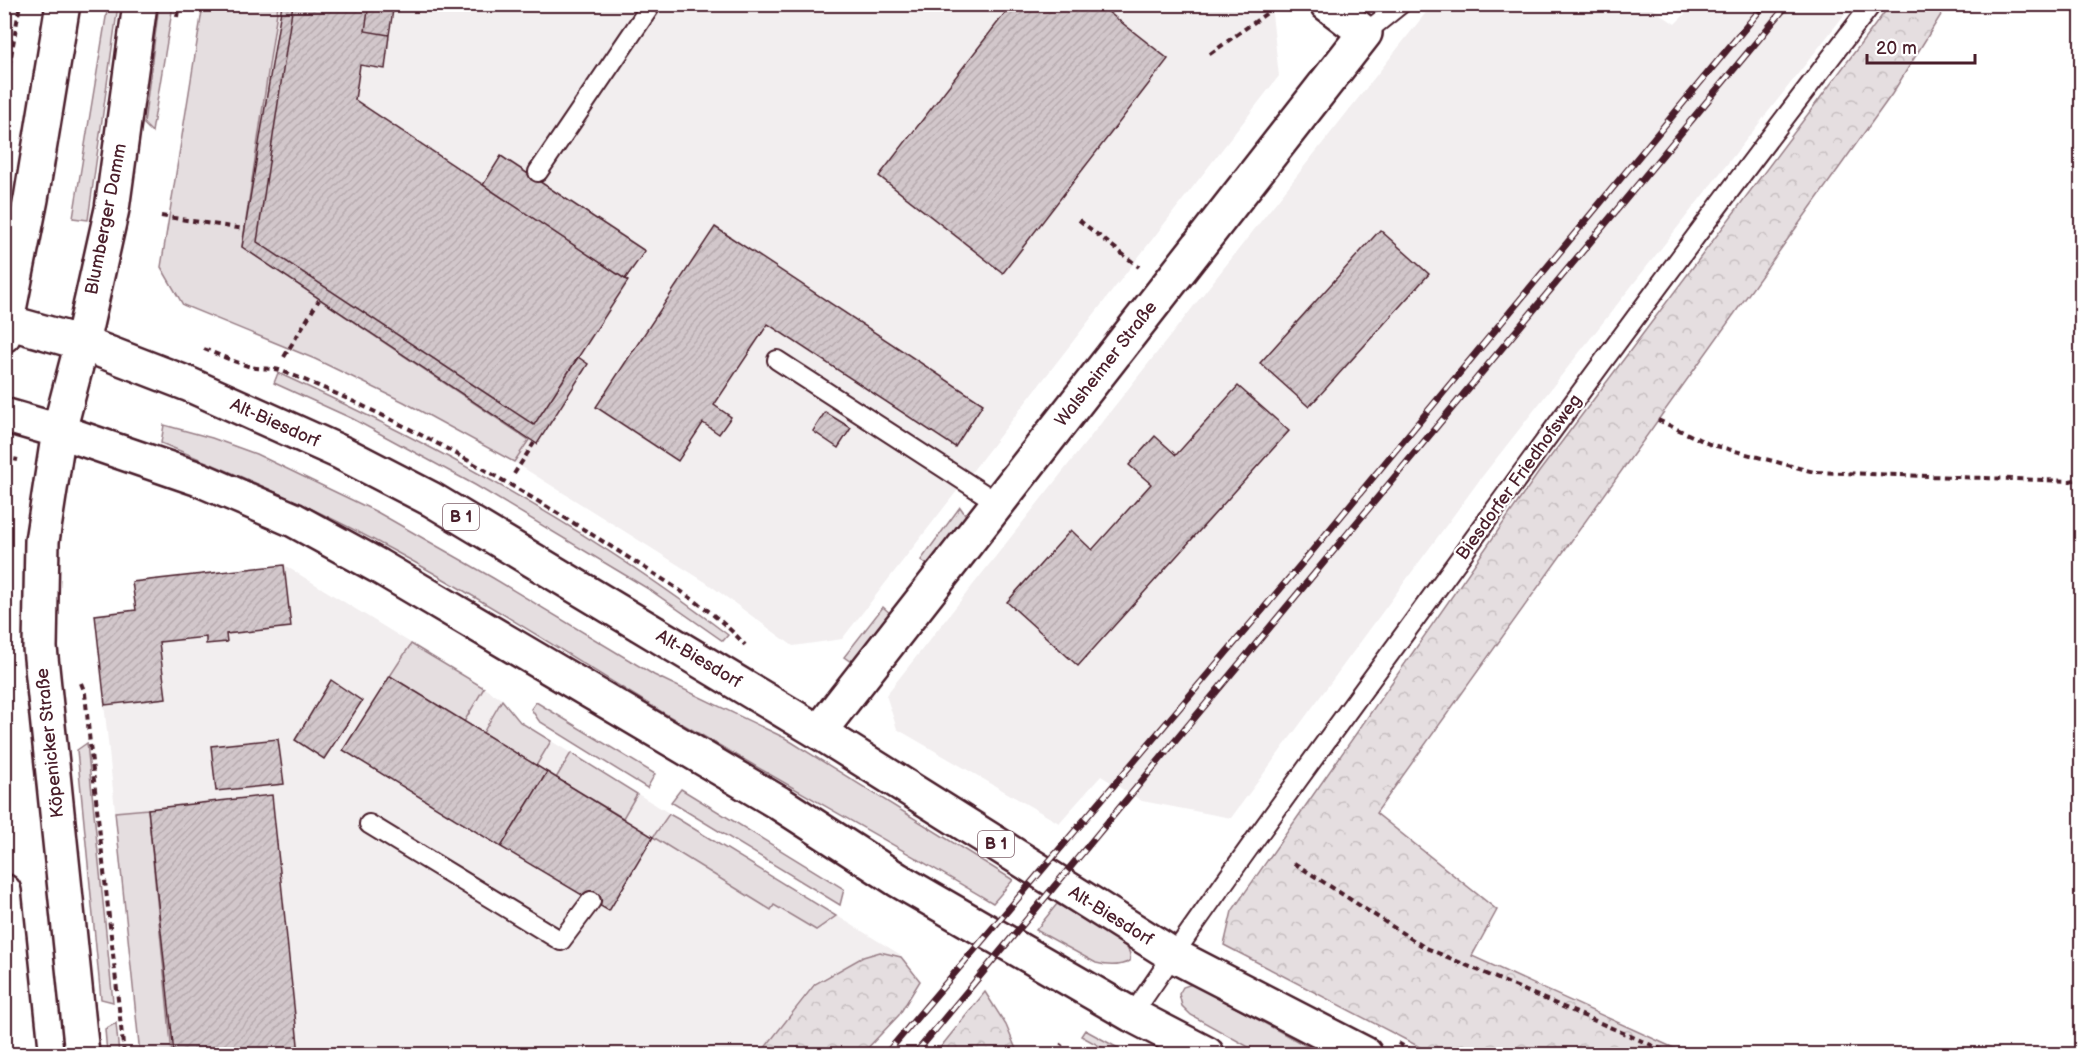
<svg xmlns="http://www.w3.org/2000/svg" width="2086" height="1059" font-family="'Balsamiq Sans',sans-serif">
<defs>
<pattern id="forest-crowns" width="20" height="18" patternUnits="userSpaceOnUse" patternTransform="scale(1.5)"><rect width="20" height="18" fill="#e5dee0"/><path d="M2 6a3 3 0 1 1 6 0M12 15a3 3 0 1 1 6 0" fill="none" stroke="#c6bec0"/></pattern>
<pattern id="building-hatch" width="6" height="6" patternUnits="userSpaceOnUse" patternTransform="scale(1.5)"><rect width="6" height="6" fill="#d2c7cb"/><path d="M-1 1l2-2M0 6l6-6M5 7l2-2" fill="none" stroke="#b6aaae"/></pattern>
</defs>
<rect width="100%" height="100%" fill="#fff"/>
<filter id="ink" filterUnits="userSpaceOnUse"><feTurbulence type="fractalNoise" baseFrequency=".0167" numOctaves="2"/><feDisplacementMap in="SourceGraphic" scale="12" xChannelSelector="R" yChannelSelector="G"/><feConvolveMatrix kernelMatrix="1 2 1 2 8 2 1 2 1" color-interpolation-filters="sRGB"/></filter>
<g filter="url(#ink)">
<path fill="#f2eeef" d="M1260,4L1272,14L1279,76L842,639L793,646L707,583L514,462L404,402L315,359L183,305L161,267L203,5Z
M1432,5H1647L1675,24L1694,5H1852L1481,478L1231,818L1142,801L1101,776L1059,823L897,729L886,695Z
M284,565L500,698L520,722L901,955L881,953L863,957L815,982L759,1054H140L95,615L135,610L132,582Z"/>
<path fill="#e5dee0" stroke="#987e86" stroke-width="1.5" d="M108,5H118L88,220L73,218Z
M159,5H173L152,132L144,124Z
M203,5H278L242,247L529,440L514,462L404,402L315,359L183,305L161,267Z
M278,373C436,445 590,529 728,635L723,641L650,590L475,485L353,419L274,383Z
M164,425L212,438L256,454L377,512L493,578L654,675L785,738L1013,880L993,903C884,838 772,777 662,712C573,658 486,601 396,552C320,510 241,476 161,443Z
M960,507L967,517L930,567L921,560Z
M883,607L891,614L854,664L844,657Z
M411,644L484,688L464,722L390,676Z
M502,700L520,722L551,741L536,766L483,733Z
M536,702L655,774L647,788L539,721L531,709Z
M87,743L113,1002L101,999L77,750Z
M571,753L637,794L623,818L556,778Z
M681,789L844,889L840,905L671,802Z
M148,809L172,1054H140L115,812Z
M669,814L678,819L836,916L816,930L774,905L771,910L653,837Z
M1057,904C1074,914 1117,933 1127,948C1130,952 1131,956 1130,961C1119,967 1107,966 1096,963L1036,930Z
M1192,984L1198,987L1321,1054H1261L1191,1015L1182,1006L1179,994L1183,987Z
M116,1023L119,1054H107L105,1029Z
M1085,1030L1129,1054H1114L1081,1036Z"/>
<path fill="url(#forest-crowns)" stroke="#987e86" stroke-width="1.5" d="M1890,5H1947L1892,94L1376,813L1497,910L1472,956L1687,1054H1433L1224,945L1232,911L1539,472Z
M880,952L901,957L920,981L899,1015L862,1054H760L815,984L863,957Z
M985,992L1006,1025L1018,1054H935Z"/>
<path fill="url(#building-hatch)" stroke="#4a1f2b" stroke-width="1.5" d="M282,4H293L257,242L534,425L578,357L588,364L537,444L242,247Z
M293,4H369L365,31L389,35L385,69L360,65L355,100L628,281L534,425L257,242Z
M369,4H394L389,35L365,31Z
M453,4H494V11Z
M1012,4H1098L1168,59L1003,273L879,176Z
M501,156L645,251L625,279L483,185Z
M715,227L983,404L955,447L768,324L714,405L731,417L719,434L703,423L678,461L596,407Z
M1380,230L1429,274L1309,407L1260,363Z
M1238,386L1289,431L1078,666L1007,602L1071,530L1092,550L1151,484L1129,465L1155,436L1176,455Z
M825,412L851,428L838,448L813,431Z
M284,565L291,627L226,634L227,642L206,644V637L159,642L166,698L105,705L95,615L136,610L132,582Z
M390,676L547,772L501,847L343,750Z
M331,680L362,701L324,759L295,740Z
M278,739L284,784L216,791L211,746Z
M547,772L653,837L609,911L501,847Z
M272,795L299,1054H174L148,809Z"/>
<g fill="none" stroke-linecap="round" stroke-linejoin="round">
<g stroke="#4a1f2b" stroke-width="22">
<path id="lane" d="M1365,33L1401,4
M538,172L652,4
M777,360L998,503
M369,824L561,941L591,901
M1132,1015C1235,864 1344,717 1451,570C1589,380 1728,190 1872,4"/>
</g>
<g stroke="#4a1f2b" stroke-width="38">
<path id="street" d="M819,732L1365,33L1327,4"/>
</g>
<g stroke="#4a1f2b" stroke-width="38">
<path id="secondary" d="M4,335L31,199L63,4
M4,891L21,1054
M82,1054L40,648L42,541L59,431L82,343L112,209L140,4"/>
</g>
<g stroke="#4a1f2b" stroke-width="38">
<path id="primary" d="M4,321L82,343L188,384L342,453L431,499L819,732L1173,955L1365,1054
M4,415L59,431L199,479L294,520L378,566L779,803L898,880L1132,1015L1207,1054"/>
</g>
<path stroke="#4a1f2b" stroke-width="4" stroke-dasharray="6 4.5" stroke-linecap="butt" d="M177,17L179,4
M1210,54L1274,8
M4,97L20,4
M161,216L244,229
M1079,220L1139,267
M204,349C219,355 235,362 251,367C261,370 272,367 282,371C400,417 511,483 618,551C660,578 712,607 745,645
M284,357L319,300
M1658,420L1709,444L1814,472L2070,481L2082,478
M4,457L18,460
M514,474L534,443
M81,683L85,693L90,744L124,1054
M1294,863L1424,947L1672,1054
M1398,1043L1418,1054
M1055,1054L1062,1044"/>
<use href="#lane" stroke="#fff" stroke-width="18"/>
<use href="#street" stroke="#fff" stroke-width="33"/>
<use href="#secondary" stroke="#fff" stroke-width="33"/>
<use href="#primary" stroke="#fff" stroke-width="33"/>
<g stroke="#4a1f2b" stroke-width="7">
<path id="rail" d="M886,1054L1303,562L1765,4
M915,1054L1788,4"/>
</g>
<use href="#rail" stroke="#fff" stroke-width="4.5" stroke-dasharray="14" stroke-linecap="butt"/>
</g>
</g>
<g text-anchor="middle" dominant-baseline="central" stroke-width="4.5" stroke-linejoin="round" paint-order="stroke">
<g fill="#fff" stroke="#80626b" stroke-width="1.5">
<rect x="443" y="504" width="36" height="26" rx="4.5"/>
<rect x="978" y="831" width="36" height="26" rx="4.5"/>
</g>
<g font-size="16" font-weight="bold" fill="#4a1f2b">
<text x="461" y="517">B 1</text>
<text x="996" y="844">B 1</text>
</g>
<g font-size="18" fill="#4a1f2b" stroke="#fff">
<text transform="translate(106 219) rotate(-79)">Blumberger Damm</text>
<text transform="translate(1106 364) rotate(-52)">Walsheimer Straße</text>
<text transform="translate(275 423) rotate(24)">Alt-Biesdorf</text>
<text transform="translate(1519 477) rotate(-54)">Biesdorfer Friedhofsweg</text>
<text transform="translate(699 659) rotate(31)">Alt-Biesdorf</text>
<text transform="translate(50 743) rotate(-96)">Köpenicker Straße</text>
<text transform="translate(1111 916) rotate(32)">Alt-Biesdorf</text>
</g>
</g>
<rect width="2086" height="1059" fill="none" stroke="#fff" stroke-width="24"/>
<rect x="12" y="12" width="2062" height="1035" fill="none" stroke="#4a1f2b" stroke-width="2" filter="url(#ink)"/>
<path d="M1867 54v9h108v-9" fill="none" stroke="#4a1f2b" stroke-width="3"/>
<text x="1876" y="54" font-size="18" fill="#4a1f2b" stroke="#ffffff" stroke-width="4.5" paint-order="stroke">20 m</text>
</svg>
